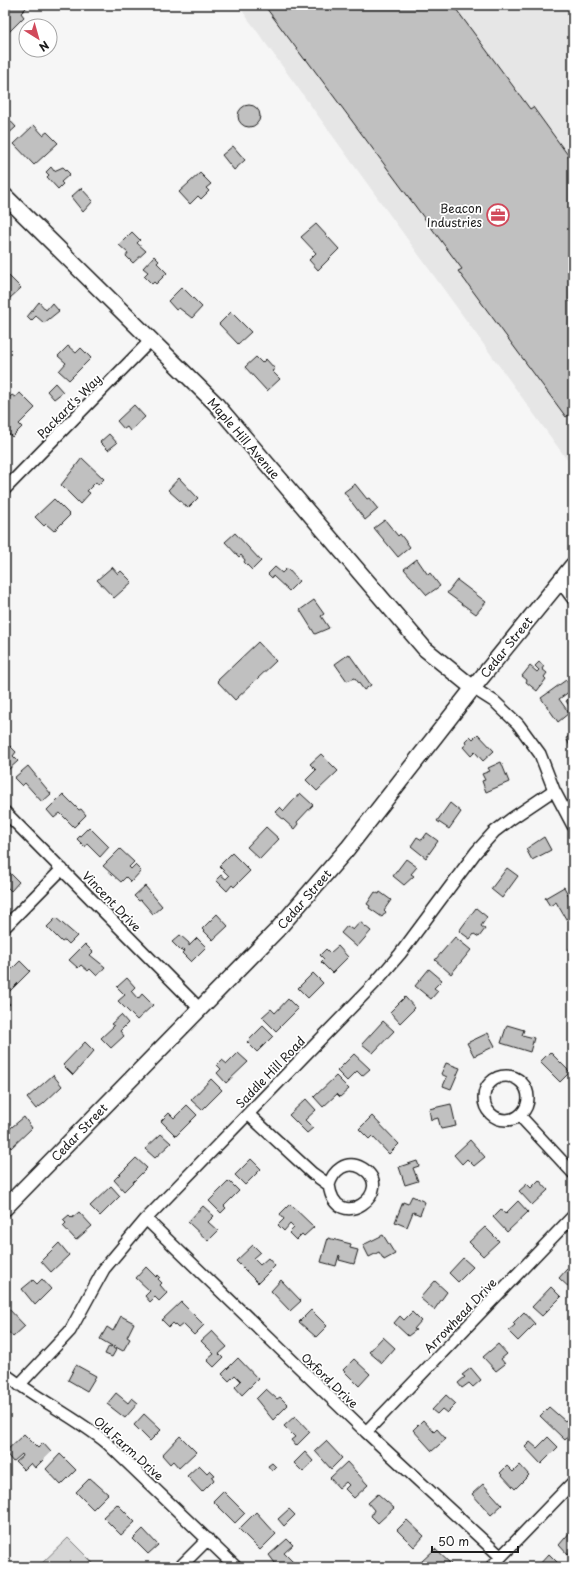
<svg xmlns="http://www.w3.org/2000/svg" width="578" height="1572" font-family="'Playpen Sans',sans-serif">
<rect width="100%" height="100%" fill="#f6f6f6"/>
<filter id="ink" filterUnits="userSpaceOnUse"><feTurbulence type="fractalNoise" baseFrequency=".025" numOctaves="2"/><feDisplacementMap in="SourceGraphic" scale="8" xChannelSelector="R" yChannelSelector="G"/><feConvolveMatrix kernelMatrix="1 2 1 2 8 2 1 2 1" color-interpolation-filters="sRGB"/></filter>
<g filter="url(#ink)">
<path fill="#e6e6e6" d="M238,5H573V468Z"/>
<path fill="#d6d6d6" stroke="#797979" d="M68,1538L97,1567H38Z"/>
<path fill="#c0c0c0" stroke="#1c1c1c" d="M5,5H29L21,13L24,17L5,36Z
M264,5H453L530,109L533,107L573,162V412L566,417L458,271L462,269L306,59L305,60Z
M238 116a11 11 0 1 1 22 0a11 11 0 1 1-22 0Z
M5,115L16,127L5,137Z
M34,125L43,135L47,132L58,143L34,165L14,144Z
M233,146L245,160L234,170L222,155Z
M51,167L54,171L63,167L70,174L61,182L63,184L58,189L47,177L49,175L46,172Z
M200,173L211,184L206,188L209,191L201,199L198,196L190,204L179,192Z
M81,188L93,201L83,212L71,197Z
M316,224L339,249L318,270L309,260L316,253L301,237Z
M132,232L140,240L137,243L146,251L133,263L126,256L128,253L119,245Z
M154,256L159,261L157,263L167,273L156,284L154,282L152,284L144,276L148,272L143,268Z
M8,275L21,288L9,299L5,294V278Z
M182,287L202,307L192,318L179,308L176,310L168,301Z
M39,302L46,310L52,303L59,311L44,323L36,316L31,321L27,317Z
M231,312L251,332L238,344L219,324Z
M68,346L76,353L81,348L91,358L69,380L59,371L66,363L58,356Z
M256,357L262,363L266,359L275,369L272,371L280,379L267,391L245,367Z
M55,383L63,392L54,399L47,391Z
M20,393L35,408L19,424L22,427L12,437L5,430V408L9,404L6,401L12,395L15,397Z
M134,405L145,417L130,431L127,427L124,429L117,421Z
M109,434L117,443L108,450L100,442Z
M82,458L104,479L98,485L96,482L87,491L90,493L80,504L61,485Z
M179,478L198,498L188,508L168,490Z
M355,484L367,499L369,498L378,509L365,520L344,492Z
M54,499L70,515L54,531L46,524L44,526L35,517Z
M385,520L398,536L400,534L410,547L398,557L374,528Z
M235,533L261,561L252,570L244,562L245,560L241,555L239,557L225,542Z
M417,559L428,575L430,573L440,586L427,595L404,569Z
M112,567L118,574L121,571L132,582L114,598L97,580Z
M275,567L282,573L287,568L299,581L289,591L273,576L272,578L268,574Z
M457,580L486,602L476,614L447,593Z
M314,600L324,614L321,616L329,628L315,634L300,610Z
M258,642L276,661L235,700L217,681Z
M349,654L371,685L364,690L355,678L347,681L335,664Z
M539,662L544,666L542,669L547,673L544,677L546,679L537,691L526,682L527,680L522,676L530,666L537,672L539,670L535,666Z
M566,680L573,689L559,699L569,713L558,722L541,698Z
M573,696V711L566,701Z
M478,734L494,751L483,761L475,752L471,756L463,747L467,744L465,741L470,736L473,739Z
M573,734V752L566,738Z
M10,746L16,752L13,756L18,761L8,770L5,767V748L7,749Z
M321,754L338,771L317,791L306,780L316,770L310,764Z
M501,762L509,782L486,792L482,781L485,780L482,774L490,771L488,768Z
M28,766L51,794L42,802L25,783L22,786L14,778Z
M300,793L313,805L297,822L298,824L294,829L275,812L280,807L284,811Z
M63,794L79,810L81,809L86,815L74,827L60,813L54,818L47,810Z
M450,803L461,812L449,829L437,821Z
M89,827L109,847L100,857L87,844L85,847L77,839Z
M266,827L279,839L260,859L247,847Z
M427,833L438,841L426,858L411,846L417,837L422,840Z
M544,837L551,850L532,860L526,849Z
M120,849L134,862L129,867L131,869L135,865L141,871L131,882L126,877L121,882L103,866Z
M232,853L250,871L234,887L232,885L227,891L216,880L221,875L226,879L229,876L219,866Z
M406,859L417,867L411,874L414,876L404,885L393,876Z
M5,868L19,882L11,891L7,887L5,889Z
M507,868L518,876L502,898L491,889Z
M145,886L162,906L153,914L141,900L139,901L134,896Z
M564,887L570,898H573V915L566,919L556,902L550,906L545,898Z
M375,892L379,894L380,892L391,900L384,910L386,912L382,917L369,908L370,906L367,904Z
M476,908L487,917L481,926L485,929L479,937L474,934L470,939L459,931Z
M217,914L228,926L213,940L202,929Z
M56,918L77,936L69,944L65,940L62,942L47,927Z
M360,922L371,931L357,947L341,933L347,926L353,930Z
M180,935L189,943V946L197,938L206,947L191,962L182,953L185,950L184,949L181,951L172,942Z
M455,937L471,950L451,974L435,960Z
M85,944L93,952L90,955L105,967L97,976L90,969L88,971L81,965L78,968L69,960Z
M338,946L348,957L332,973L321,962L324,959L320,955L326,949L330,953Z
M573,946V956L569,949Z
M20,961L30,971L9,992L5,988V976Z
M429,969L442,980L434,988L438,991L431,999L415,986Z
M313,973L323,983L308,998L298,988Z
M127,978L135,987L131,991L138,999L142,994L153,1005L137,1020L118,1001L125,995L117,987Z
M405,997L415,1008L400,1023L390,1012Z
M288,999L298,1009L276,1031L262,1017L271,1009L275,1013Z
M5,1000L10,1004L5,1009Z
M121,1015L128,1023L120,1031L124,1036L111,1048L101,1038L114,1026L111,1024Z
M383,1021L394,1031L373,1053L362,1044Z
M507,1025L524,1030L522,1035L534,1038L530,1052L501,1043Z
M263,1026L273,1036L257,1052L247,1042Z
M488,1033L495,1046L474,1056L467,1043Z
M85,1042L94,1051L73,1075L63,1065Z
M550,1052L570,1072L560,1082L540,1062Z
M238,1053L248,1062L226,1083L217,1073L221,1069L217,1065L222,1060L227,1064Z
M354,1054L370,1069L362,1076L357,1071L347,1081L337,1071Z
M446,1063L460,1068L451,1089L443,1086L447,1077L441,1074Z
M53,1075L62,1086L43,1104L36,1109L27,1098Z
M336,1076L349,1089L340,1097L337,1094L323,1107L314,1097Z
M211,1079L222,1090L202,1110L191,1100Z
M306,1099L316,1110L305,1120L313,1128L307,1133L289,1115Z
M451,1104L456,1126L441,1129L438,1118L431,1120L429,1109Z
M187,1105L197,1115L176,1136L161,1121L169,1113L174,1118Z
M372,1116L399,1144L389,1154L372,1136L369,1139L359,1129Z
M24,1117L32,1128L11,1148L5,1140V1129L7,1131Z
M161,1134L171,1143L155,1158L145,1149Z
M470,1140L485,1157L474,1166L467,1159L462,1164L454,1155Z
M136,1158L147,1168L124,1191L114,1180Z
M251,1159L261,1169L245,1185L235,1175Z
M417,1161L419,1166L413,1168L418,1181L405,1185L399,1167Z
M539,1180L548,1190L532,1205L519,1191L527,1184L531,1188Z
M229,1181L239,1191L224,1206L226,1208L221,1213L209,1201Z
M111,1186L120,1196L100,1216L90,1206Z
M412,1196L425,1202L420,1215L413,1212L407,1227L395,1222L403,1202L408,1204Z
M518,1201L528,1212L507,1232L493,1217L501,1209L505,1214Z
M290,1204L314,1227L304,1236L302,1234L296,1240L289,1233L294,1228L290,1224L284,1231L278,1225L284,1219L280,1214Z
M203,1206L214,1216L208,1222L218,1231L208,1241L188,1222Z
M79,1212L92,1226L76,1240L63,1226L66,1223L63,1220L69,1215L72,1218Z
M485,1227L499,1241L483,1256L469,1242Z
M383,1235L395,1254L384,1260L379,1252L369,1257L363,1245Z
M328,1238L351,1244L350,1248L358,1250L354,1264L339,1260L340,1256L339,1255L336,1266L321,1262Z
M59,1243L69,1255L51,1272L41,1261Z
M253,1245L260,1252L253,1258L260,1265L268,1258L275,1266L258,1283L236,1261Z
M463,1258L473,1267L458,1282L449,1273Z
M573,1262V1291L559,1278Z
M146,1267L156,1277L158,1275L160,1277L158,1279L162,1283L160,1285L167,1293L159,1301L155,1297L150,1302L145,1296L150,1291L136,1278Z
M42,1279L51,1289L35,1305L22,1289L33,1280L37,1284Z
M281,1280L301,1301L290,1311L271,1291Z
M435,1281L447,1292L434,1310L420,1298Z
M551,1287L561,1297L542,1316L532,1307Z
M181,1302L204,1325L194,1335L183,1324L178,1328L173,1323L169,1327L162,1320Z
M7,1307L25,1326L13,1337L5,1328V1309Z
M311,1310L327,1326L316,1337L299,1322Z
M412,1312L421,1321L414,1329L416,1330L408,1336L394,1323L400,1316L404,1320Z
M524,1312L535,1324L518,1341L508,1331L515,1325L513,1323Z
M121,1316L134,1323L127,1337L130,1339L123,1351L114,1346L113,1348L116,1350L112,1357L105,1354L109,1346L111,1347L112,1346L100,1339L107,1327L113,1331Z
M212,1331L227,1347L219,1354L223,1358L214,1367L207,1360L214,1354L201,1341Z
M383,1337L395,1348L382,1363L369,1352Z
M498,1344L507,1354L501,1359L505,1364L496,1371L483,1357Z
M238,1358L258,1379L242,1395L235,1387L241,1381L235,1375L229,1381L222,1374Z
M354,1359L370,1374L359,1386L343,1370Z
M76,1365L96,1376L87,1391L68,1380Z
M471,1368L481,1380L473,1387L469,1383L462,1388L458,1383L465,1377L462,1375Z
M266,1389L277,1399L280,1397L288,1405L273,1420L256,1399Z
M116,1393L128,1403L132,1398L138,1403L125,1418L107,1404Z
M446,1395L456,1404L447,1413L442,1409L437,1414L432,1410Z
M549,1407L565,1421L573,1413V1431L565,1440L540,1416Z
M144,1414L161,1430L150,1441L134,1425Z
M295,1416L310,1432L296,1446L291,1440L295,1437L284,1426Z
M423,1420L434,1432L437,1429L446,1439L432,1451L413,1430Z
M24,1434L38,1448L43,1443L51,1452L35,1468L31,1463L24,1470L16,1462L23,1456L22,1454L13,1462L5,1452Z
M180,1436L196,1452L179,1468L173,1461L170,1464L162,1455Z
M548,1437L558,1447L541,1464L525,1447L530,1442L537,1448Z
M326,1441L342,1458L331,1469L315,1451Z
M305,1452L313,1461L303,1472L294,1463Z
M60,1454L76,1470L61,1485L46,1469Z
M347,1462L368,1485L354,1498L345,1489L349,1485L346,1482L339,1488L330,1478Z
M272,1463L276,1467L272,1471L268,1466Z
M199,1465L207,1473L210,1470L215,1475L212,1477L214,1480L202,1492L187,1476Z
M520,1465L529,1475L515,1489L500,1473L507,1466L513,1472Z
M90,1478L108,1494L93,1509L76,1492Z
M483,1484L502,1505L491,1515L472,1494Z
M223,1491L245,1513L235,1523L213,1501Z
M378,1494L394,1508L378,1523L371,1516L374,1510L368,1503Z
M117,1504L135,1522L121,1535L103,1517Z
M289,1509L295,1515L284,1526L278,1519Z
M256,1512L276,1534L260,1550L239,1529Z
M407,1520L424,1536L414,1547L397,1530Z
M143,1529L158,1545L148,1554L133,1539Z
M571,1531L573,1533V1549L568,1555L559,1545Z
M287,1539L293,1545L284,1553L293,1562L288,1567H278L269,1555Z
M435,1549L451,1564L448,1567H434L432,1565L426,1567L421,1562Z
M549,1554L559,1564L557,1567H537Z"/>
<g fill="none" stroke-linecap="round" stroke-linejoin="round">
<g stroke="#1c1c1c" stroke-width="14">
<path id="street" d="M5,489L151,340
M559,580L573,599
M473,688L495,702L518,724L540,754L554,790L573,826
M5,812L200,1009
M5,927L62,869
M484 1098a22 22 0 1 1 44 0a22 22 0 1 1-44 0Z
M248,1114L312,1173L329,1185C336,1237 399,1190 362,1168C346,1159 333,1171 329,1185
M520,1116L573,1173
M146,1219L366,1432L500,1556
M5,1374C37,1399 75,1417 107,1443L236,1567
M19,1385L70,1331L104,1269L146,1219L374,984L400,954L476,852L494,832L511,819L554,790
M366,1432L573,1216
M180,1567L208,1539
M491,1567L573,1482"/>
</g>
<g stroke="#1c1c1c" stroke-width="18">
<path id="secondary" d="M5,196L215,403L425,649L473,688
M5,1208L277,930L348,848L473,688L573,565"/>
</g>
<use href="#street" stroke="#fff" stroke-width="11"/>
<use href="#secondary" stroke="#fff" stroke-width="15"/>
</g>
</g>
<defs>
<g id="office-ring" transform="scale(1.15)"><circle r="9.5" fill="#fff" stroke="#d1495b" stroke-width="1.5"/><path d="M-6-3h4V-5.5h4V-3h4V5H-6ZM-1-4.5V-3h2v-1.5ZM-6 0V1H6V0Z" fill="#d1495b"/></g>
</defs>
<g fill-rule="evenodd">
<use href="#office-ring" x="498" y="215"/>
</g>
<g text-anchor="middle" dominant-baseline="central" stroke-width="3.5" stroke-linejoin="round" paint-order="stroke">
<g font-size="12" fill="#1c1c1c" stroke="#fff" text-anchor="end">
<text x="482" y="208">Beacon<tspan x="482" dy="14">Industries</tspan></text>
</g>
<g font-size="12" fill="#1c1c1c" stroke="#fff">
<text transform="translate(69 406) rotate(-45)">Packard's Way</text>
<text transform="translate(244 438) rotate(49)">Maple Hill Avenue</text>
<text transform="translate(506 647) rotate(-51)">Cedar Street</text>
<text transform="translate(304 899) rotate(-49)">Cedar Street</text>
<text transform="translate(112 901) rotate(46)">Vincent Drive</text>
<text transform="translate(270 1072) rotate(-46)">Saddle Hill Road</text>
<text transform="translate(79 1132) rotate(-46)">Cedar Street</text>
<text transform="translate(460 1315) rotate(-46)">Arrowhead Drive</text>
<text transform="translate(330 1380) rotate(44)">Oxford Drive</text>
<text transform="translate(129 1448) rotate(42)">Old Farm Drive</text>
</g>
</g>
<rect width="578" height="1572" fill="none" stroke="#fff" stroke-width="20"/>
<rect x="10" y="10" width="558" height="1552" fill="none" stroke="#1c1c1c" stroke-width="1.5" filter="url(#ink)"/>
<g transform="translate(38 38) rotate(143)"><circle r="19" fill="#ffffff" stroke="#a4a4a4"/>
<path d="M0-3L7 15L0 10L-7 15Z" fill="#d1495b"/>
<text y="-6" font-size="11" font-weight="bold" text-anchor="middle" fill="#1c1c1c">N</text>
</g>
<path d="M432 1546v6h86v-6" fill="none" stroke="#1c1c1c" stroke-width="2"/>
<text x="438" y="1546" font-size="12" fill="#1c1c1c" stroke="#ffffff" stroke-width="3" paint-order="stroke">50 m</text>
</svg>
